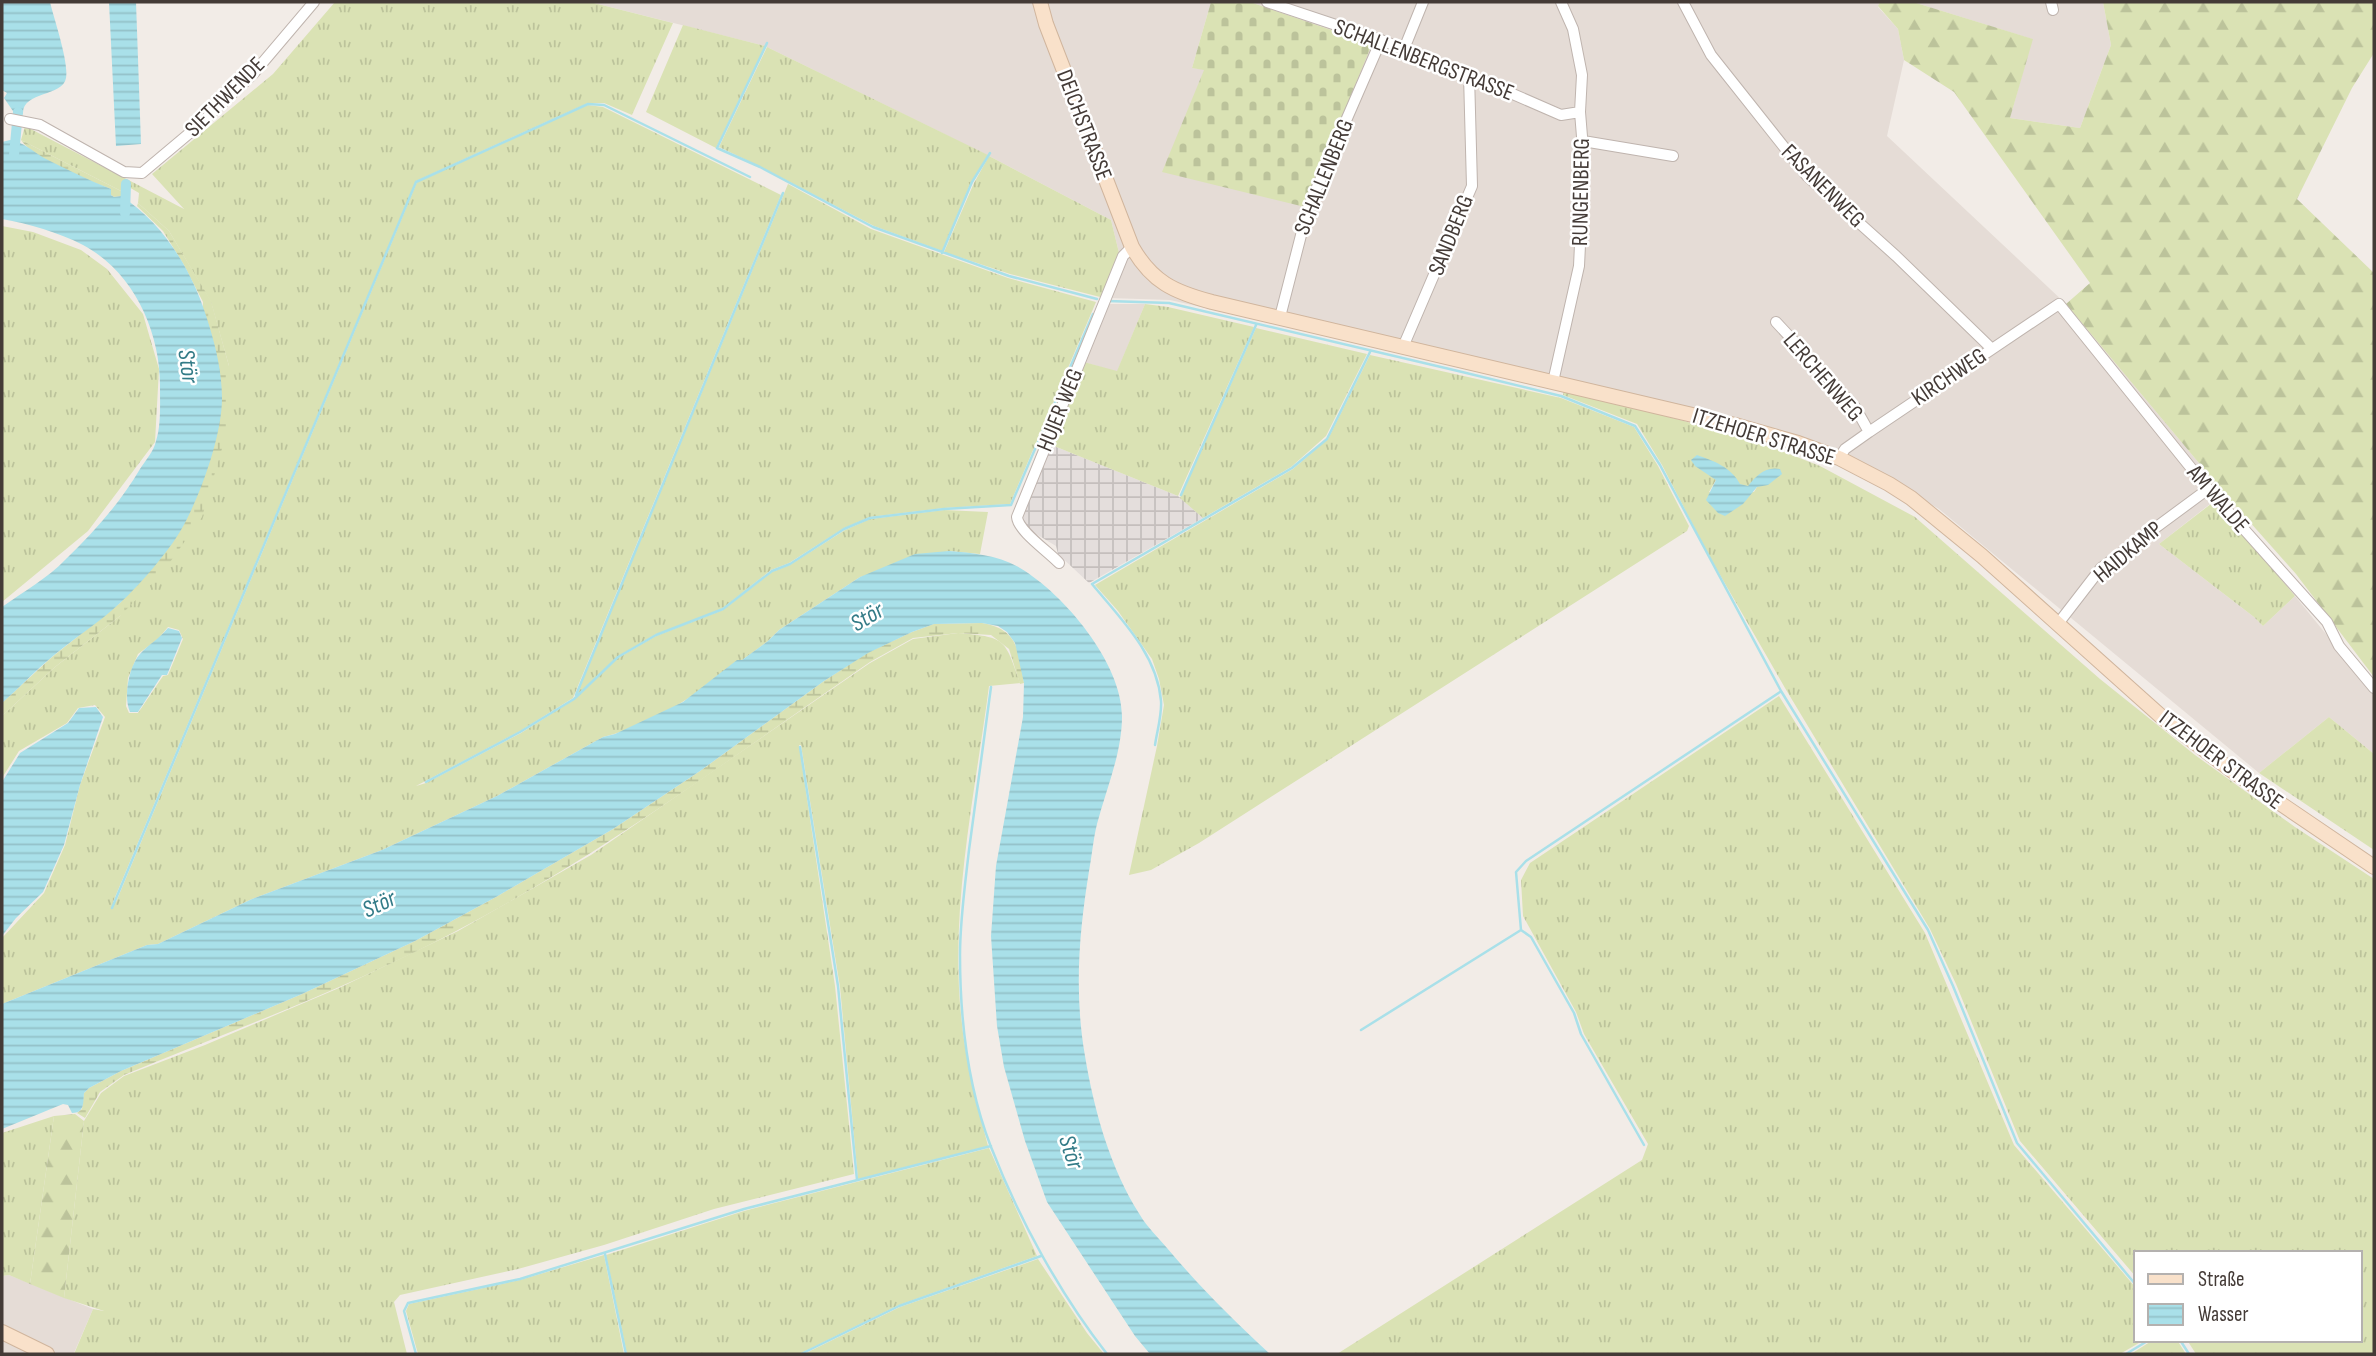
<svg xmlns="http://www.w3.org/2000/svg" width="2376" height="1356" font-family="'Sofia Sans Condensed',sans-serif">
<defs>
<pattern id="industrial-grid" width="8" height="8" patternUnits="userSpaceOnUse" patternTransform="scale(1.75)"><rect width="8" height="8" fill="#e4dedc"/><path d="M0 4h8M4 0v8" fill="none" stroke="#c5bfbd"/></pattern>
<pattern id="grass-tufts" width="24" height="20" patternUnits="userSpaceOnUse" patternTransform="scale(1.75)"><rect width="24" height="20" fill="#dae2b4"/><path d="M3 7l-1-3M5 7V3M7 7l1-3M15 17l-1-3M17 17v-4M19 17l1-3" fill="none" stroke="#bcc39b"/></pattern>
<pattern id="forest-firs" width="22" height="20" patternUnits="userSpaceOnUse" patternTransform="scale(1.75)"><rect width="22" height="20" fill="#dae2b4"/><path d="M5 1l3.5 6h-7zM16 11l3.5 6h-7z" fill="#bcc39b"/></pattern>
<pattern id="wetland-marsh" width="20" height="14" patternUnits="userSpaceOnUse" patternTransform="scale(1.75)"><rect width="20" height="14" fill="#dae2b4"/><path d="M1 5h8M5 5V1M11 12h8M15 12V8" fill="none" stroke="#bcc39b"/></pattern>
<pattern id="cemetery-stones" width="16" height="16" patternUnits="userSpaceOnUse" patternTransform="scale(1.75)"><rect width="16" height="16" fill="#dae2b4"/><path d="M2 7V4a2 2 0 0 1 4 0v3zM10 15v-3a2 2 0 0 1 4 0v3z" fill="#bcc39b"/></pattern>
<pattern id="water-rules" width="6" height="5" patternUnits="userSpaceOnUse" patternTransform="scale(1.75)"><rect width="6" height="5" fill="#a9e0e9"/><path d="M0 2.5h6" fill="none" stroke="#93c1c8"/></pattern>
</defs>
<rect width="100%" height="100%" fill="#f2ece7"/>
<path fill="#e5dcd6" d="M590,2H1211L1192,68L1205,69L1372,44L1250,2H1880L1878,7L1898,29L1904,60L1887,136L2066,304L2224,493L2159,544L2254,617L2263,626L2295,596L2374,693V754L2329,717L2259,773L1939,509L1845,453L1170,300L1109,298L1120,257L1111,220L989,156L765,46Z
M1913,2H2103L2111,45L2080,128L2010,118L2032,39Z
M1107,304H1145L1117,372L1084,362Z
M9,1275L93,1309L74,1353L76,1354H2V1276Z"/>
<path fill="url(#industrial-grid)" d="M1049,444L1178,496L1203,518L1089,583L1058,554L1056,546L1026,528L1020,518Z"/>
<path fill="url(#grass-tufts)" fill-rule="evenodd" d="M335,2H590L673,23L632,115L604,103H588L416,181L113,902H116L417,182L571,112L588,105L603,107L781,195L573,698L520,731L416,786L426,783L521,733L575,699L618,658L656,636L723,610L772,572L790,565L845,530L870,519L944,510L988,512L980,554L949,551L860,577L779,630L768,641C717,678 665,722 603,737L497,796L382,850L252,899L158,944L147,945L2,1004V938L44,893L65,845L80,785L105,717L95,705L78,708L67,723L19,751L2,778V716L55,667L120,616L229,366L211,302L169,231L138,203L139,193L122,183L121,191L21,140L25,126L184,209L152,174L273,74ZM168,627L179,630L183,639L168,675L163,676L138,713H129L126,706L128,678L138,654L158,639Z
M683,25L765,46L716,148L646,112Z
M767,47L988,155L971,182L942,251L874,226L761,167L719,147Z
M989,156L1111,220L1120,257L1104,298L1010,274L944,252L974,183Z
M788,184L871,229L1008,278L1096,302L1010,504L944,508L870,517L844,528L789,563L771,570L723,608L682,626L656,634L617,657L576,696Z
M2,226L33,232L81,250L107,269L143,314L159,369L155,442L88,531L2,602Z
M1145,304L1168,307L1254,327L1178,496L1049,444L1084,362L1117,371Z
M1256,328L1367,354L1326,436L1291,467L1203,518L1180,498Z
M1370,355L1561,398L1634,427L1658,466L1689,526L1687,531L1199,843L1151,870L1129,875L1157,746L1164,705L1159,679L1152,659L1118,611L1095,585L1293,469L1328,439Z
M1564,390L1684,421L1779,450L1820,466L1915,517L2100,679L2195,755L2295,827L2374,879V1354H2196L2187,1340H2360V1253H2136V1277L2020,1141L1956,984L1930,929L1785,688L1708,554L1662,465L1637,424L1563,395ZM1756,479L1757,487L1754,492H1709L1716,480L1748,487Z
M2216,500L2295,596L2263,626L2254,617L2159,544Z
M958,633C1006,637 1005,639 1020,683L989,686C975,794 950,906 961,1015C965,1060 977,1103 988,1146L858,1179L840,987L801,745H799L835,986L854,1174L714,1209L604,1245L518,1269L400,1295L394,1302L407,1354H74L93,1309L104,1311L64,1298L84,1121L101,1093L124,1076L205,1045L339,988L458,931L591,855L870,663L913,639Z
M1779,696L1925,933L2014,1145L2136,1288V1340H2144L2120,1354H1337L1642,1160L1648,1144L1584,1034L1576,1012L1523,916L1521,880L1530,863Z
M2329,717L2374,754V850L2259,773Z
M54,1116L30,1284L9,1275L2,1276V1133Z
M989,1148L1037,1256L899,1305L799,1354H627L606,1255L744,1211Z
M604,1255L624,1354H418L406,1311L409,1304L520,1280Z
M1038,1259L1087,1333L1104,1354H804L900,1307Z
M2153,1340H2177L2186,1354H2131Z"/>
<path fill="url(#forest-firs)" d="M1880,2H1913L2033,39L2010,118L2080,128L2111,45L2103,2H2374V53L2352,88L2297,199L2374,273V677L2296,574L2224,493L2066,304L2090,283L1954,92L1904,60L1898,29L1878,6Z
M75,1114L84,1121L64,1298L30,1284L54,1116Z"/>
<path fill="url(#wetland-marsh)" d="M21,140L121,191V196L114,197L111,195V189C85,179 36,162 21,140Z
M138,203L169,231L211,301L229,366L228,428L202,517L163,572L120,616L55,667L2,716V703L52,657L120,603L180,532L194,504L203,302L184,265L163,231L137,206Z
M982,623C1018,629 1019,651 1024,683L1020,684L1009,649L991,635L958,633L913,638L870,662C735,755 603,854 458,930C351,987 236,1029 124,1075L100,1092L85,1118L77,1113L82,1109L84,1093L89,1088L121,1071L302,994L415,941L496,897L613,829L700,771L824,681L867,653L912,632L934,624Z"/>
<path fill="url(#cemetery-stones)" d="M1211,2H1250L1372,44L1305,207L1162,172L1204,70L1192,68Z"/>
<path fill="url(#water-rules)" d="M2,2H50C54,19 69,62 66,78C63,97 22,91 23,114H15L4,98L7,93L2,90Z
M109,2H136L141,144L116,146Z
M10,140C24,142 32,151 44,158C66,169 88,180 111,189V195L114,197L121,196C166,225 194,274 209,325C216,348 222,373 222,398C222,436 200,497 181,530C169,551 138,587 120,603C99,623 74,638 53,656C35,671 19,688 2,703V607C23,592 48,578 66,559C94,532 120,503 140,469C145,461 154,451 156,441C161,426 160,405 160,388C161,333 134,272 83,245C58,232 29,224 2,219V142Z
M1697,455C1714,461 1731,467 1740,484L1748,486C1756,476 1765,466 1780,469L1782,474L1768,485L1757,487L1743,504L1725,516L1718,513L1706,500L1716,480L1695,466L1691,460Z
M949,551C973,553 998,555 1020,568C1064,594 1122,663 1122,716C1122,754 1106,789 1097,824C1093,840 1092,856 1089,871C1079,933 1074,993 1085,1056C1094,1110 1110,1168 1140,1215C1147,1227 1158,1237 1167,1248C1198,1285 1234,1321 1270,1354H1150L1135,1336L1047,1202L1025,1141L1004,1067L997,1026L991,936L996,866L1023,717L1024,683L1015,643L1007,632L998,626L982,623L934,624L912,632L868,653L824,681L700,771L613,829L496,897L415,941L302,994L121,1071L89,1088L84,1093C83,1102 85,1113 72,1113L68,1105L63,1104L2,1129V1004L147,945L158,944L252,899L382,850L497,796L603,737L615,734L683,702L737,660H742L768,641L779,630L860,577L915,554Z
M168,628L179,631L182,638L167,675H162L138,712H130C123,697 129,666 140,654C149,644 159,639 168,628Z
M96,707L103,717L80,785L64,845L43,892L16,918L2,936V782L20,753L68,723L79,708Z"/>
<g fill="none" stroke-linecap="round" stroke-linejoin="round">
<path stroke="#a9e0e9" stroke-width="2.5" d="M767,43L717,148L760,167L873,227L1009,276L1097,299
M942,253L972,182L990,153
M1108,301L1169,303L1458,371L1561,396L1635,426L1660,465L1781,691L1928,930L1953,986L2017,1143L2136,1285
M1181,495L1256,325
M991,687C984,741 976,795 969,850C965,885 960,920 960,955C960,1018 968,1088 991,1147C1019,1219 1060,1294 1107,1354
M576,695L783,193
M1155,745C1157,731 1162,715 1161,701C1157,654 1121,619 1092,584L1292,468L1327,439L1370,352
M800,747L838,986L857,1180
M426,782L520,732L574,699L618,657L656,635L723,609L772,571L790,564L844,529L870,518L944,509L1011,505L1093,314
M112,908L416,182L588,104L604,105L750,177
M1361,1030L1521,930
M1644,1145L1581,1034L1574,1013L1531,937L1521,930L1516,872L1526,861L1780,692
M605,1254L626,1354
M2180,1340L2189,1354
M416,1354L404,1311L408,1303L520,1279L744,1209L991,1146
M801,1354L899,1306L1041,1256
M2126,1354L2149,1340"/>
<path stroke="#a9e0e9" stroke-width="10" d="M14,155L18,112
M125,213L126,184"/>
<g stroke="#bfb4ae" stroke-width="12">
<path id="street" d="M1267,2L1381,40L1469,75L1561,115L1580,112
M1683,2L1711,55L1807,176L1896,256L1991,348
M2051,2L2053,10
M1404,49L1423,2
M10,119L40,125L124,172L142,173L198,126L253,74L314,2
M1583,141L1673,156
M1280,317L1308,208L1381,40
M1776,322L1855,407L1869,432
M1403,347L1472,186L1469,75
M1553,382L1579,266L1584,161L1580,112L1582,75L1573,29L1561,2
M1839,458L1845,449L1869,432L2059,304L2208,489L2327,622L2339,646L2374,688
M1059,563C1049,552 1018,531 1017,517L1123,256L1132,247
M2057,625L2101,568L2208,489"/>
</g>
<g stroke="#d0b59d" stroke-width="16">
<path id="secondary" d="M1040,2L1046,24L1132,247C1152,282 1174,292 1212,302L1735,425L1798,443L1839,458L1889,484L1911,498L1982,556L2164,719L2231,770L2374,867
M2,1332L47,1354"/>
</g>
<use href="#street" stroke="#fff" stroke-width="10"/>
<use href="#secondary" stroke="#f9e1ca" stroke-width="14"/>
</g>
<g text-anchor="middle" dominant-baseline="central" stroke-width="5" stroke-linejoin="round" paint-order="stroke">
<g font-size="23" fill="#443b37" stroke="#fff">
<text transform="translate(1424 60) rotate(21)">SCHALLENBERGSTRASSE</text>
<text transform="translate(225 97) rotate(-45)">SIETHWENDE</text>
<text transform="translate(1084 125) rotate(69)">DEICHSTRASSE</text>
<text transform="translate(1324 177) rotate(-68)">SCHALLENBERG</text>
<text transform="translate(1823 186) rotate(45)">FASANENWEG</text>
<text transform="translate(1581 192) rotate(-89)">RUNGENBERG</text>
<text transform="translate(1451 235) rotate(-68)">SANDBERG</text>
<text transform="translate(1823 377) rotate(49)">LERCHENWEG</text>
<text transform="translate(1949 377) rotate(-34)">KIRCHWEG</text>
<text transform="translate(1060 410) rotate(-68)">HUJER WEG</text>
<text transform="translate(1764 437) rotate(17)">ITZEHOER STRASSE</text>
<text transform="translate(2218 499) rotate(49)">AM WALDE</text>
<text transform="translate(2128 552) rotate(-40)">HAIDKAMP</text>
<text transform="translate(2221 760) rotate(37)">ITZEHOER STRASSE</text>
</g>
<g font-size="24" font-style="italic" fill="#337b87" stroke="#fff">
<text transform="translate(188 366) rotate(82)">Stör</text>
<text transform="translate(867 617) rotate(-31)">Stör</text>
<text transform="translate(379 904) rotate(-25)">Stör</text>
<text transform="translate(1071 1152) rotate(72)">Stör</text>
</g>
</g>
<rect width="2376" height="1356" fill="none" stroke="#443b37" stroke-width="7"/>
<rect x="2134" y="1251" width="228" height="91" fill="#ffffff" stroke="#b4b1af" stroke-width="2"/>
<rect x="2148" y="1274" width="35" height="10" fill="#f9e1ca" stroke="#b4b1af" stroke-width="2"/>
<text x="2198" y="1286" font-size="21" fill="#443b37">Straße</text>
<rect x="2148" y="1304" width="35" height="21" fill="url(#water-rules)" stroke="#b4b1af" stroke-width="2"/>
<text x="2198" y="1321" font-size="21" fill="#443b37">Wasser</text>
</svg>
